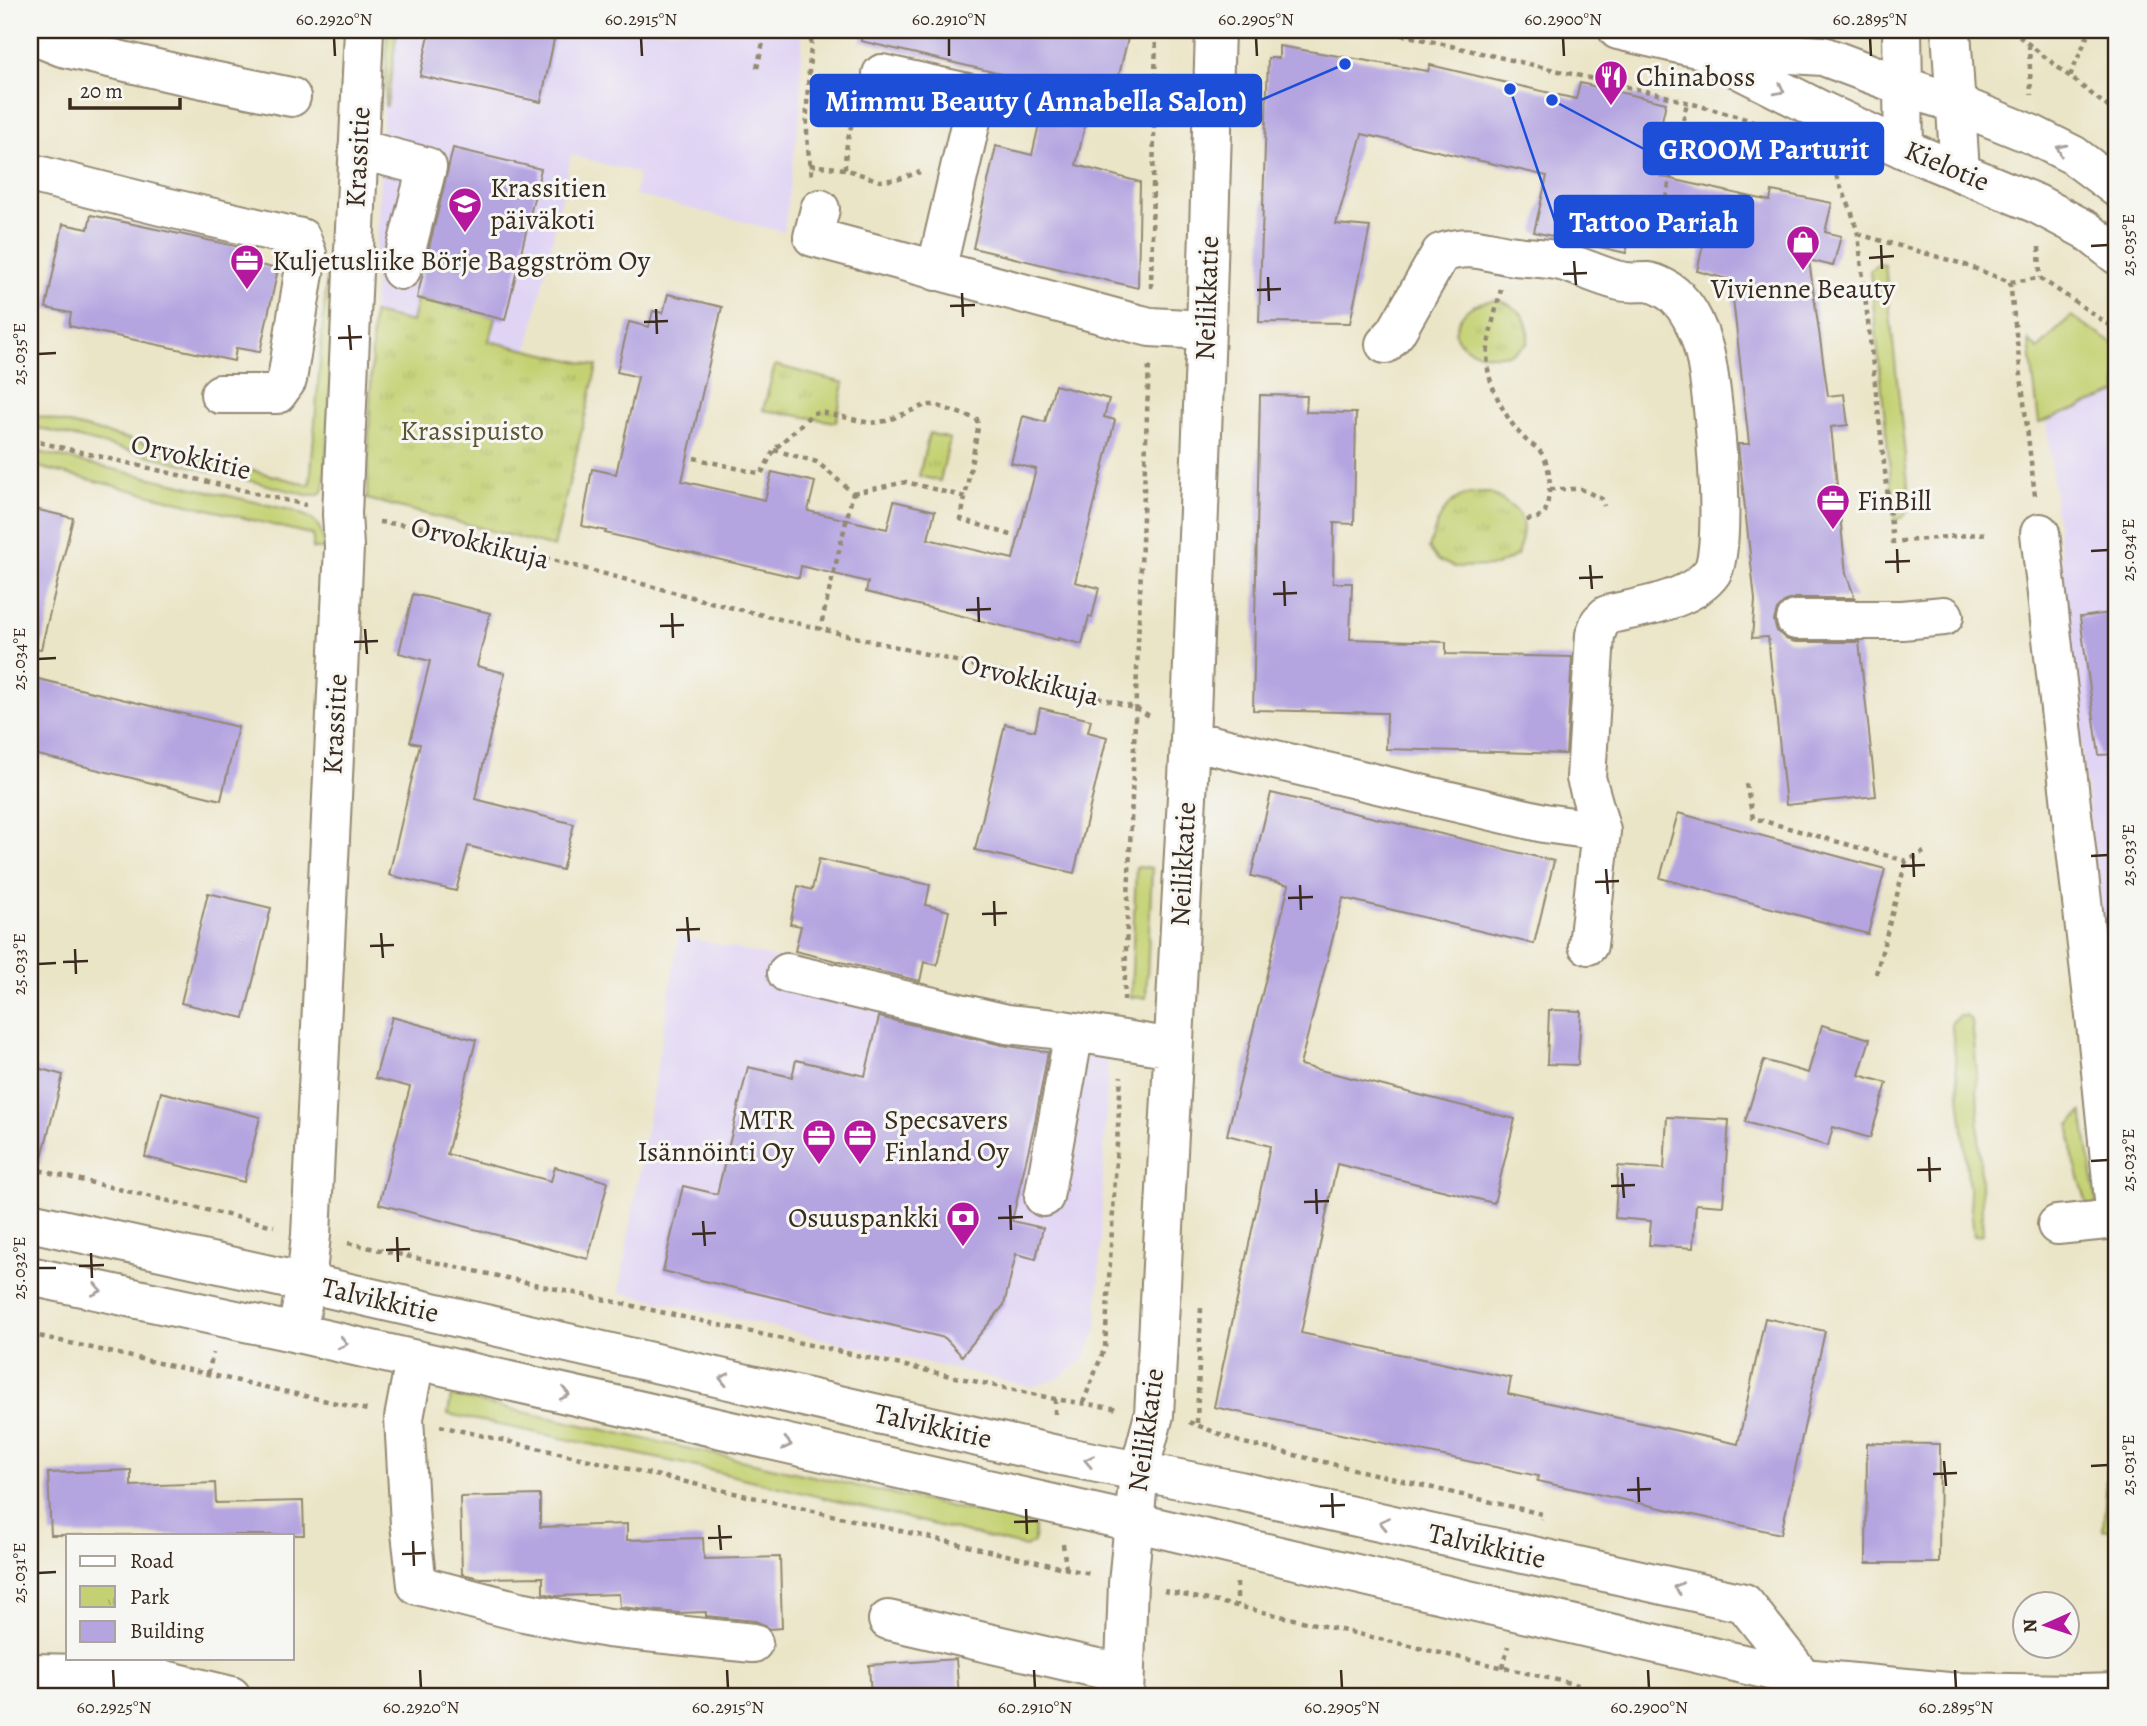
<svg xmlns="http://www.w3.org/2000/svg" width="2147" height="1726" font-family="Alegreya,serif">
<defs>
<pattern id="park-tufts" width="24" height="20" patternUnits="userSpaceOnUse" patternTransform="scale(1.75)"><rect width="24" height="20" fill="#c4d172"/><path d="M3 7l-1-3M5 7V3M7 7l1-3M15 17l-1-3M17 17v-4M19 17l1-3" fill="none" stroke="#a9b462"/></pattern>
</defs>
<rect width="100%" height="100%" fill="#f6f6f2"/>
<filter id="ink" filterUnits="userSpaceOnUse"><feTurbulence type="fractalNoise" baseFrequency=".0143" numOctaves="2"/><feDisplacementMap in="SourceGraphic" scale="14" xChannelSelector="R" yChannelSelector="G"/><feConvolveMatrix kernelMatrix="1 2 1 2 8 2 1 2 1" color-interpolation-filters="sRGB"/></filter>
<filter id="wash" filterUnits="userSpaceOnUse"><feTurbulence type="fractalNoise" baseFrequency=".00686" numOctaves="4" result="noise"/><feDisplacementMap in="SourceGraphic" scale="28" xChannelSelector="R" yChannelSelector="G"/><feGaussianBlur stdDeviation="1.57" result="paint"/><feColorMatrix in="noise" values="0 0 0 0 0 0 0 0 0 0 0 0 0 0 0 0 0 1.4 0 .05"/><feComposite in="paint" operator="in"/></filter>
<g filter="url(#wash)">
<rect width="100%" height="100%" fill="#ebe5c7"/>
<path fill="#e0d4f4" d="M387,30H802L801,103L784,232L635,195L638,173L571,155L528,350L373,313Z
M2117,393V1027L2112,1028L2055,504L2047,419Z
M679,936L1109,1033L1097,1328L1084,1360L1056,1380L1031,1387L619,1292Z"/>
<path fill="#c4d172" stroke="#807e48" stroke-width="2" d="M387,30H397L387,106H385Z
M329,248L338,252L324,489L319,495H307L30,426V414L310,485Z
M1881,264L1885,265L1910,504C1907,515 1905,517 1895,520L1870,271L1876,265Z
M2071,316L2117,346V393L2039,423L2029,341L2038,349Z
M30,450L290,510C314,518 323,522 324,549H313V535L30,465Z
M1136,867L1152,868L1146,998L1131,997Z
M1960,1016H1966L1972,1021L1976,1062L1983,1235L1974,1236L1952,1028V1022Z
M2082,1112L2097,1205L2087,1204L2073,1157L2070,1125Z
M451,1396L1029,1524L1035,1527L1034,1542L1026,1547L684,1464L448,1414Z
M2117,1418V1529L2103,1530L2112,1419Z"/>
<path fill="url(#park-tufts)" stroke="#807e48" stroke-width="2" d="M417,299L495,317L489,341L597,366L554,547L367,499L373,313L412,322Z
M1498,300C1520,307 1532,321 1527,344C1522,347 1517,351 1512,353C1497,358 1466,355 1457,338C1454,333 1456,328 1458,323C1466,305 1480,301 1498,300Z
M775,365L844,383L836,422L763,410Z
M929,433L950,439L940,481L919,476Z
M1490,493C1521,511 1530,516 1517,555L1496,566L1454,567L1438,560L1429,549C1434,530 1443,500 1466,495C1474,493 1482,493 1490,493Z"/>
<g id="blocks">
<path fill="#b4a4e0" d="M430,30H556L541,102L420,76Z
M863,30H1130L1113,99L1092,95L1076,165L1140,182L1138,288L973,248L996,146L1032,155L1048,85L861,41Z
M1279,46L1428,71L1430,65L1576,99L1580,83L1666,103L1657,142L1669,146L1662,177L1770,201L1772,191L1832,203L1825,232L1841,236L1833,266L1809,260L1828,396L1844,394L1848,425L1831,427L1846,574L1855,598H1796L1786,601L1777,610L1774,621L1777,631L1786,639L1795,642H1859L1876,796L1786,805L1768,637L1752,638L1755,600L1738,444H1749L1731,280L1697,271L1705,237L1633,223L1626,253L1534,232L1547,176L1362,134L1336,224L1370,227L1350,323L1259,322L1268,58H1279Z
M453,148L541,169L505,320L417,298Z
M91,215L254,250L251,263L278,269L260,352L236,348L234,361L69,326L71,313L46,308L63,224L88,229Z
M668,294L722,307L682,481L765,500L772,472L815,482L808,511L887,529L894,501L935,511L928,539L1013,559L1036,469L1011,463L1023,416L1045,422L1055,385L1109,399L1104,417L1115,420L1075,582L1099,588L1092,617L1089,616L1082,644L1058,638V640L866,592L868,582L801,566L799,578L605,533L606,531L582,526L592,469L616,474L638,377L617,372L629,322L649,327L653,311L663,313Z
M1260,395L1307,396L1306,412L1356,413L1354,524L1334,523L1333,583H1352L1350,639L1446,642V654L1572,657L1566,754L1386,749L1387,713L1253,710Z
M30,508L73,518L41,649L30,648Z
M413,594L490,613L477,666L505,673L475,799L574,824L562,870L468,846L456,891L389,875L420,744L410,742L430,661L399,653Z
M2117,612V754L2099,755L2080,617Z
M30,677L238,727L221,800L30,753Z
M1040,708L1091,720L1088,732L1107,737L1074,873L975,850L1005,724L1035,731Z
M1271,793L1554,861L1534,944L1343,898L1300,1065L1515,1119L1494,1203L1337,1164L1301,1333L1511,1378L1508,1394L1738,1444L1765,1318L1825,1331L1781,1534L1537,1481L1538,1476L1214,1407L1270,1146L1227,1135L1289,885L1251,876Z
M1678,813L1885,869L1868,934L1660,878Z
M819,859L930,885L926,905L949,911L937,965L924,962L920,981L795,951L801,926L790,924L798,886L812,890Z
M208,893L271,908L244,1018L181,1003Z
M1549,1010L1581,1011L1578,1065L1547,1064Z
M392,1017L476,1040L447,1154L551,1181L555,1167L608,1182L588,1259L379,1204L410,1087L375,1078Z
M879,1017L1002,1045L1048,1052L1035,1122L1012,1221L1043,1228L1036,1259L1016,1254L1004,1305L962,1356L945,1338L663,1271L683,1186L717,1194L748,1067L792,1077L796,1060L865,1076Z
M1822,1025L1870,1039L1859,1075L1887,1083L1870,1138L1833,1127L1828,1146L1745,1122L1764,1060L1808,1073Z
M30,1066L63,1075L40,1165L30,1164Z
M161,1092L260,1117L244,1182L145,1157Z
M1667,1117L1729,1120L1723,1206L1696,1204L1693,1248L1649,1245L1651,1221L1615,1218L1618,1166L1664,1169Z
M1867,1443L1940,1444L1939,1563H1866Z
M131,1470V1486L215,1483L216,1503L303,1501L304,1535H51L48,1473Z
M540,1495V1527L627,1524V1540L703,1538L704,1559L780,1557L782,1628L769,1629L765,1625L755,1621L706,1616V1612L678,1613L620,1607L619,1594L555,1596L543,1593V1577L480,1578L462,1574L460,1497Z
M956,1659L959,1696H871L869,1665Z"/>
</g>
</g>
<g filter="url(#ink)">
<use href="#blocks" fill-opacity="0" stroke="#938872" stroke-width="2"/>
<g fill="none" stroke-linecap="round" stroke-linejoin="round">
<g stroke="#938872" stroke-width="42">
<path id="minor" d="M1618,30L1697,48L1823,56L1903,86
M30,34L62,47L174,73L291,97
M1711,55L1820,110L1904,149
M882,74L977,95L936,271
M358,149L427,167L401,270
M30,173L161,206L301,238L307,254L287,380L277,394H220
M820,209L813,237L1130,322L1150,327L1206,330
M1385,344L1396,332L1441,253C1471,244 1480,250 1508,255C1526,258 1543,257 1561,261C1580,266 1597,275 1616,280C1629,284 1635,282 1647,282C1657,283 1673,292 1679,300C1690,311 1699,331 1703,347C1713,379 1729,547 1712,572C1692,601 1639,607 1607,615L1600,622L1595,635L1586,778L1601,831
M2040,533L2098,1042L2116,1219
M1796,620H1902L1944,616
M1190,740L1544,823L1601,831L1588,945
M787,973L1007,1024L1063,1030L1173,1048
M1044,1197L1074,1032
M2057,1225L2117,1219
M297,1333L306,1283L311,1235L344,547L342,514L364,30
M415,1360L404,1418L410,1524L417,1585L519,1611L608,1628L753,1643
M888,1620L1097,1668L1124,1671
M30,1673L144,1675L231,1696
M1124,1696L1128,1583L1139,1472L1154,1415L1190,740L1206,330L1215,30"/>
</g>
<g stroke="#938872" stroke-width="42">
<path id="major" d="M1902,30L1904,149L2037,204L2086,230L2117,255
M1951,30L1960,172
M1903,86L1956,104L2033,135L2073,155L2117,188
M30,1222L306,1283L1057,1455L1240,1491L1744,1603L1803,1678
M30,1276L297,1333L1133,1522L1803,1678L1948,1692L2080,1694L2117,1693"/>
</g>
<path stroke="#938872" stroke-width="4.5" stroke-dasharray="5 5" stroke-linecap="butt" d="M812,30C809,78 802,128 812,175
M1382,30L1658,94L1753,121
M2011,30L2117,114
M2029,44L2031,95
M757,68L766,30
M2070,76L2090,30
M1828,157L1851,210L1858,234L1893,542L1989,533
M810,165L845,169L880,181L899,179L920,172
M845,169C845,146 850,123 861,103
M1858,234L1963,264L2010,282L2040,278L2117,330
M1655,247L1687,103
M2039,247L2040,278
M2010,282L2035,496
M1151,288L1156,30
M1501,289C1495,316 1483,348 1489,375C1495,397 1509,424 1526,440C1530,444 1535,446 1539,450C1553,466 1551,494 1545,512L1537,518L1522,521
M30,440L306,505
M774,450L817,462L853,493L820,629
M694,458L761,474L774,450L813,413L821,412L870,423L886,421L926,405H935L977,419L978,428L961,519L1014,536
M1550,489H1581L1602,499L1604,506
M853,493L906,482L965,497
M379,522L432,528L729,607L1052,684L1136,708L1153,718
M1746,784L1753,818L1906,861L1924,852
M1876,974L1906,861
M1124,1001L1149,363
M30,1168L274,1226
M348,1243L1055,1399L1119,1409
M30,1334L367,1410
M208,1374L213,1353
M1055,1399V1417
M1083,1403L1105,1347L1121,1076
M1189,1422L1240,1442L1542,1514L1541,1519
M1197,1423L1201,1306
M440,1426L1090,1574
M1063,1544L1066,1568
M1237,1583V1606
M1164,1591L1237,1606L1626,1696
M1503,1668L1508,1646"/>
<use href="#minor" stroke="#fff" stroke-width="38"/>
<use href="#major" stroke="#fff" stroke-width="38"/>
</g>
<defs><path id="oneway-chevron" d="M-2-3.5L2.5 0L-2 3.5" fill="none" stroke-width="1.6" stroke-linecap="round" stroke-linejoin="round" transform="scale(1.75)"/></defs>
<g stroke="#a79f9a">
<use href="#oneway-chevron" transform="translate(1780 90) rotate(27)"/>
<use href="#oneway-chevron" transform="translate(2061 149) rotate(-153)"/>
<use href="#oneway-chevron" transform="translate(97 1290) rotate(12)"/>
<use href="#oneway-chevron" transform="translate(343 1343) rotate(13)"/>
<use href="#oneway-chevron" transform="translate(724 1379) rotate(-167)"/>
<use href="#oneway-chevron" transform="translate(565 1394) rotate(13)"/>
<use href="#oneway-chevron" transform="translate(787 1444) rotate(13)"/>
<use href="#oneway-chevron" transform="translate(1089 1461) rotate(-168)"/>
<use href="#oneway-chevron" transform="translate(1384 1523) rotate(-167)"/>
<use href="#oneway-chevron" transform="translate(1678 1588) rotate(-168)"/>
</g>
</g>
<path fill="none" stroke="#3b2a1e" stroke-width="2.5" d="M334,38L335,56M641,38L642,56M949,38V56M1256,38L1257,56M1563,38L1564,56M1870,38L1871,56M1881,245L1882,269M2091,246L2108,245M1869,258L1894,256M1574,261L1576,285M1563,274L1587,273M1268,277L1269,301M1257,290L1281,289M962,293L963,317M950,306L975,305M656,309L657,334M644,322L668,321M349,325L351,350M338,338L362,337M38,354L56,353M1897,549L1898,573M2091,551L2108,550M1885,562L1910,561M1590,565L1592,589M1579,578L1603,577M1284,581L1285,606M1273,594L1297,593M978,597L979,622M966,610L991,609M672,613L673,638M660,626L684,625M365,629L367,654M354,642L378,641M38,659L56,658M1913,853L1914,877M2091,856L2108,855M1901,866L1925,865M1606,869L1608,894M1595,882L1619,881M1300,885L1301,910M1288,898L1313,897M994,901L995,926M982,914L1007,913M687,917L689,942M676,930L700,929M381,933L383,958M370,946L394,945M75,949L76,974M63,962L88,961M38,964L56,963M1929,1157L1930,1182M2091,1161L2108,1160M1917,1170L1941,1169M1622,1173L1624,1198M1611,1186L1635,1185M1316,1189L1317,1214M1304,1202L1329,1201M1010,1205L1011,1230M998,1218L1023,1217M703,1221L705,1246M692,1234L716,1233M397,1237L398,1262M386,1250L410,1249M91,1253L92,1278M79,1266L104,1265M38,1268H56M1944,1461L1946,1486M2091,1466L2108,1465M1933,1474L1957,1473M1638,1477L1639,1502M1627,1490L1651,1489M1332,1493L1333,1518M1320,1506L1345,1505M1026,1509L1027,1534M1014,1522L1038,1521M719,1525L721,1550M708,1538L732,1537M413,1541L414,1566M402,1554L426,1553M38,1573L56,1572M113,1670L114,1688M420,1670L421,1688M727,1670L728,1688M1034,1670L1035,1688M1341,1670L1342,1688M1648,1670L1649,1688M1955,1670L1956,1688"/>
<defs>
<g id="restaurant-pin" transform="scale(1.75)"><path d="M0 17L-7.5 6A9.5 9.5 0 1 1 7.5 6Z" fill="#b5179e" stroke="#f6f6f2"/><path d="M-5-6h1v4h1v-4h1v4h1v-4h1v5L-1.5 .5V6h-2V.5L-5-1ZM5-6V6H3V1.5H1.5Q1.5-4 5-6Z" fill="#fff"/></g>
<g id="school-pin" transform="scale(1.75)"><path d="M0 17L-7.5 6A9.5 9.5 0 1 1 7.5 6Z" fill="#b5179e" stroke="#f6f6f2"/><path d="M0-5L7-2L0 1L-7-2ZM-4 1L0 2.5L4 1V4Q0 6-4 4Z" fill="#fff"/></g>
<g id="shop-pin" transform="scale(1.75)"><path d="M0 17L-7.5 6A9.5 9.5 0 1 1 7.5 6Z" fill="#b5179e" stroke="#f6f6f2"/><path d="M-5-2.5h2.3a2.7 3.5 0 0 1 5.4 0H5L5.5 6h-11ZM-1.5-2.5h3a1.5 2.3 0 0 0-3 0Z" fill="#fff"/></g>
<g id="office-pin" transform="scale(1.75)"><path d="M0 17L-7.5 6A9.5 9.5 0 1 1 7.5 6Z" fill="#b5179e" stroke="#f6f6f2"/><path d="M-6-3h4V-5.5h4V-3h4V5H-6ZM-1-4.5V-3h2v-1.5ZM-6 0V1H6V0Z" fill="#fff"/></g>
<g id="bank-pin" transform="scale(1.75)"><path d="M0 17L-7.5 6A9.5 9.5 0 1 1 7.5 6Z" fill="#b5179e" stroke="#f6f6f2"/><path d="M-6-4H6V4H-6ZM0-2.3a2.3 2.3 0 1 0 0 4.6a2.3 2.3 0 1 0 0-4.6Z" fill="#fff"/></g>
</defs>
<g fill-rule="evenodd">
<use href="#restaurant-pin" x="1611" y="77"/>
<use href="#school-pin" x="465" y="204"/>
<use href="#shop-pin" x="1803" y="242"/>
<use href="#office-pin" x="247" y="261"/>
<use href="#office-pin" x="1833" y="501"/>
<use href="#office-pin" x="819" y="1136"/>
<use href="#office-pin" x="860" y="1136"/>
<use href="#bank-pin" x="963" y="1218"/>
</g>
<g text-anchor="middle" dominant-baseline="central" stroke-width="6" stroke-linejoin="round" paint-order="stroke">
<g font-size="28" fill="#3b2a1e" stroke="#f6f6f2" text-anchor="start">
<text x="1636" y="77">Chinaboss</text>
<text x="490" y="188">Krassitien<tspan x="490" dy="32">päiväkoti</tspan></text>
<text x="272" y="261">Kuljetusliike Börje Baggström Oy</text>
<text x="1803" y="289" text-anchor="middle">Vivienne Beauty</text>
<text x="1857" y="501">FinBill</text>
<text x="794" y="1120" text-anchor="end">MTR<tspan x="794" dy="32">Isännöinti Oy</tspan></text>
<text x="884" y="1120">Specsavers<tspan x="884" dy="32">Finland Oy</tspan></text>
<text x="939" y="1218" text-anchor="end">Osuuspankki</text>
</g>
<g font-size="28" fill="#3b2a1e" stroke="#f6f6f2">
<text transform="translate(358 157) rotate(-87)">Krassitie</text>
<text transform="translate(1947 166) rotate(23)">Kielotie</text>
<text transform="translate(1207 298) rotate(-88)">Neilikkatie</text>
<text transform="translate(191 457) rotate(13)">Orvokkitie</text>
<text transform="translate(480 543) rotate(14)">Orvokkikuja</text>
<text transform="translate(1030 680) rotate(14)">Orvokkikuja</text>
<text transform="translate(335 724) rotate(-87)">Krassitie</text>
<text transform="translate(1183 864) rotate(-87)">Neilikkatie</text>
<text transform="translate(380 1300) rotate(13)">Talvikkitie</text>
<text transform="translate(933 1426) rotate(13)">Talvikkitie</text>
<text transform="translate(1146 1430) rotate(-82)">Neilikkatie</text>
<text transform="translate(1487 1546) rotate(13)">Talvikkitie</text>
</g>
<g font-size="28" fill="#5d5433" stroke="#f6f6f2">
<text x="472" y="431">Krassipuisto</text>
</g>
</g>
<path fill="none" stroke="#1d4ed8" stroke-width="2.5" d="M1345 64L1261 100M1552 100L1644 149M1510 89L1555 221"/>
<g fill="#1d4ed8" stroke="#f6f6f2" stroke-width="2.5">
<circle cx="1345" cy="64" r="7"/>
<circle cx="1552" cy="100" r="7"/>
<circle cx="1510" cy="89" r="7"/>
</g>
<g fill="#1d4ed8" stroke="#1d4ed8" stroke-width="2.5">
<rect x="811" y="75" width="450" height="51" rx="7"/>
<rect x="1644" y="123" width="239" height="51" rx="7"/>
<rect x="1555" y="196" width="198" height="51" rx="7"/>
</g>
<g font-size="30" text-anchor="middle" font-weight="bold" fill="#fff">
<text x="1036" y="111">Mimmu Beauty ( Annabella Salon)</text>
<text x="1764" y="159">GROOM Parturit</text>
<text x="1654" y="232">Tattoo Pariah</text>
</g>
<rect width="2147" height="1726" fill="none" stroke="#f6f6f2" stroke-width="77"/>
<rect x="66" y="1534" width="228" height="126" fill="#f6f6f2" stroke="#aba49d" stroke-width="2"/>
<rect x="80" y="1556" width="35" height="10" fill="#ffffff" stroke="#aba49d" stroke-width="2"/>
<text x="130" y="1568" font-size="21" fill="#3b2a1e">Road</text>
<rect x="80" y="1586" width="35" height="21" fill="url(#park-tufts)" stroke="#aba49d" stroke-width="2"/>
<text x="130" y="1604" font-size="21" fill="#3b2a1e">Park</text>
<rect x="80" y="1621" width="35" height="21" fill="#b4a4e0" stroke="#aba49d" stroke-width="2"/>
<text x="130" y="1638" font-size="21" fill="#3b2a1e">Building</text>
<g transform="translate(2046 1625) rotate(267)"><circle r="33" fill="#f6f6f2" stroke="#aba49d" stroke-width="2"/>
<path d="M0-5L12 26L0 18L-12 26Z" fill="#b5179e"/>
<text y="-10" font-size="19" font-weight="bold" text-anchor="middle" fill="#3b2a1e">N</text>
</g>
<path d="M70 98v10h110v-10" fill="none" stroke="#3b2a1e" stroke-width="3.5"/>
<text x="80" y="98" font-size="21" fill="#3b2a1e" stroke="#f6f6f2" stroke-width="5" paint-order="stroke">20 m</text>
<rect x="38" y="38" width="2070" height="1650" fill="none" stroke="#3b2a1e" stroke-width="2.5"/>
<g font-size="18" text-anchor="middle" fill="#3b2a1e">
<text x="334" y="25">60.2920°N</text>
<text x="641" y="25">60.2915°N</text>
<text x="949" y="25">60.2910°N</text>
<text x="1256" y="25">60.2905°N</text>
<text x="1563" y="25">60.2900°N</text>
<text x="1870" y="25">60.2895°N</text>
<text transform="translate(2128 245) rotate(-90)" y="6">25.035°E</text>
<text transform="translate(19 354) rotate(-90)" y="6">25.035°E</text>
<text transform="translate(2128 550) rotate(-90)" y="6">25.034°E</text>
<text transform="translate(19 659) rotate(-90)" y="6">25.034°E</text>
<text transform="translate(2128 855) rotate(-90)" y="6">25.033°E</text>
<text transform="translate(19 964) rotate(-90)" y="6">25.033°E</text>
<text transform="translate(2128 1160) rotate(-90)" y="6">25.032°E</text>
<text transform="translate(19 1268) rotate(-90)" y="6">25.032°E</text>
<text transform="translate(2128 1465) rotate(-90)" y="6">25.031°E</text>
<text transform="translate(19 1573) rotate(-90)" y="6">25.031°E</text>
<text x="114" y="1713">60.2925°N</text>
<text x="421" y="1713">60.2920°N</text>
<text x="728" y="1713">60.2915°N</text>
<text x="1035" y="1713">60.2910°N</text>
<text x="1342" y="1713">60.2905°N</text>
<text x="1649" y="1713">60.2900°N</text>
<text x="1956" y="1713">60.2895°N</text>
</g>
</svg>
